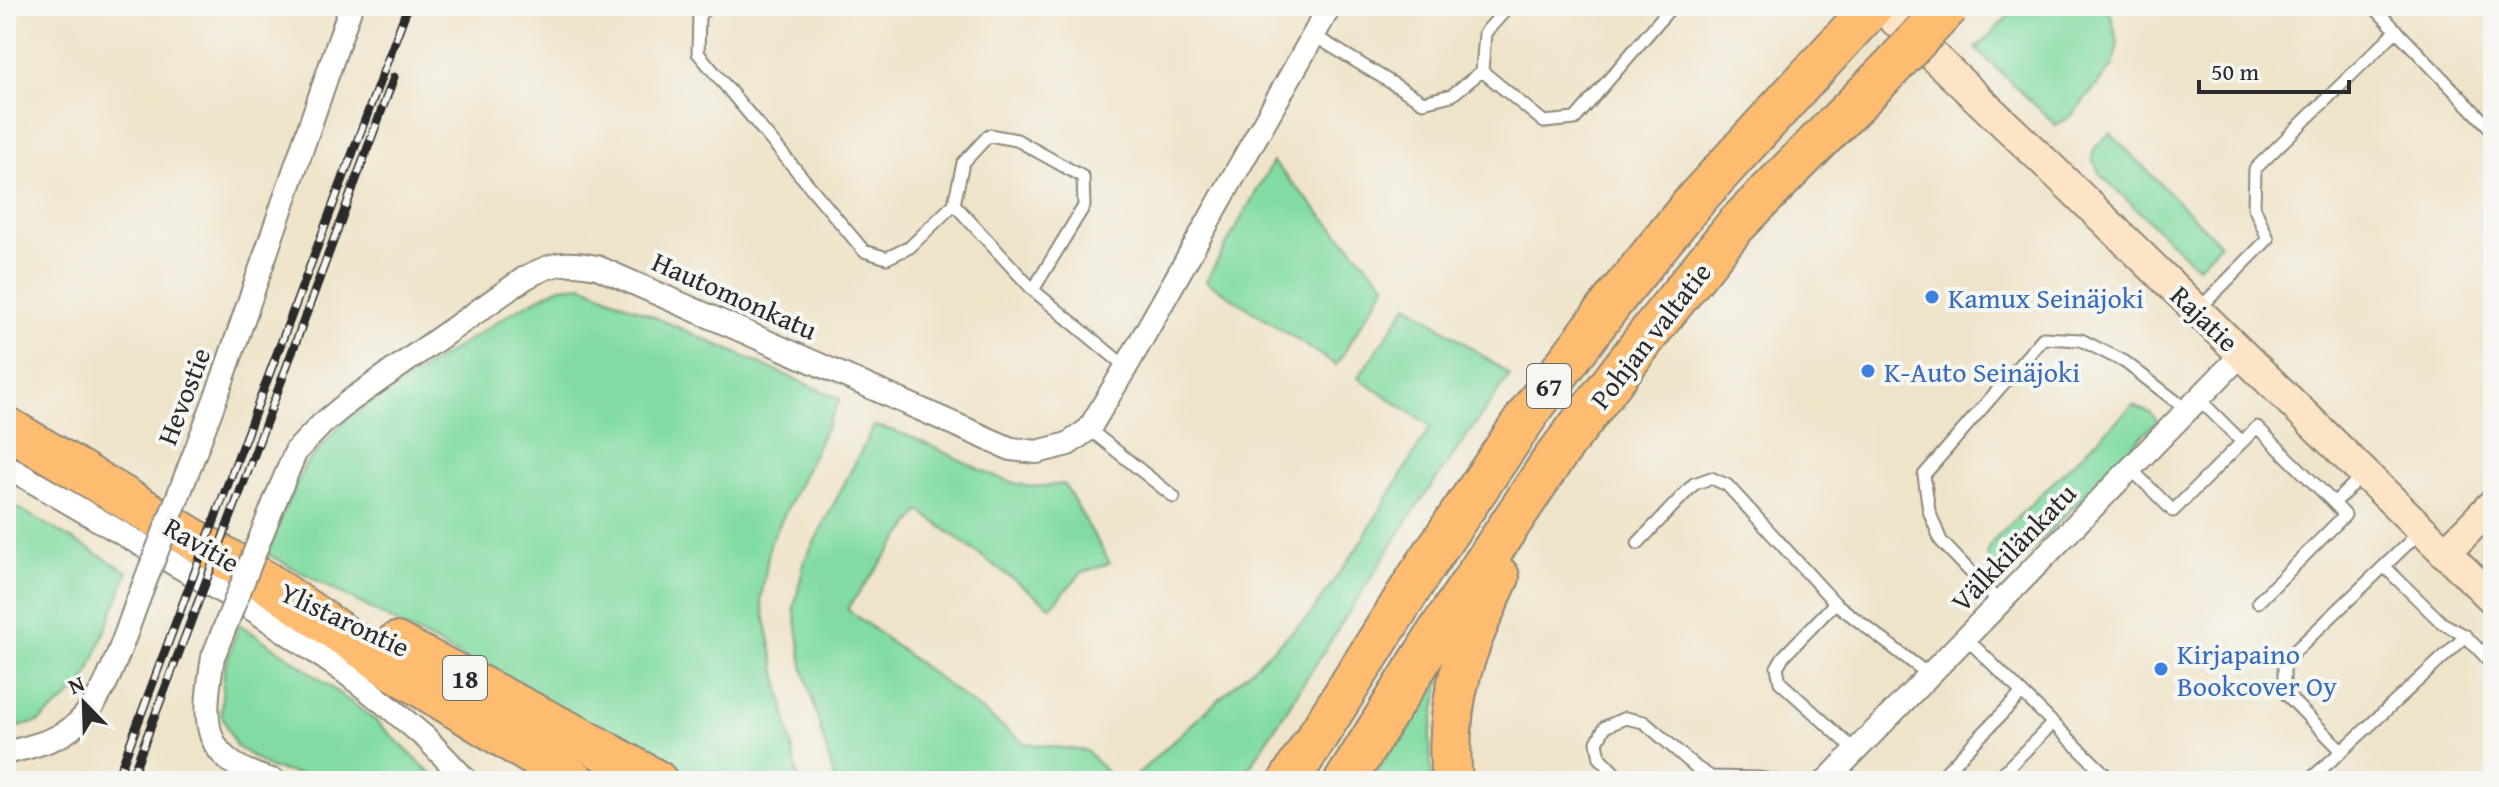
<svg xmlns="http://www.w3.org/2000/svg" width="2499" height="787" font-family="'Gentium Book Plus',serif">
<rect width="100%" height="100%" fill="#f6f6f2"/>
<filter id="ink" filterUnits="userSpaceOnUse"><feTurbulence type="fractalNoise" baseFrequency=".0125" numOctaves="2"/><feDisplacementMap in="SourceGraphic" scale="16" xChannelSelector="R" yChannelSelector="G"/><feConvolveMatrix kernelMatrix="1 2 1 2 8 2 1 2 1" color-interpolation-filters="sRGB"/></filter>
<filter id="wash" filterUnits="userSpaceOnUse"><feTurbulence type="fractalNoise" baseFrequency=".006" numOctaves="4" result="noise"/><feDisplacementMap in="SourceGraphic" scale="32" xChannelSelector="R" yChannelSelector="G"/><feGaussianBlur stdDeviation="1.8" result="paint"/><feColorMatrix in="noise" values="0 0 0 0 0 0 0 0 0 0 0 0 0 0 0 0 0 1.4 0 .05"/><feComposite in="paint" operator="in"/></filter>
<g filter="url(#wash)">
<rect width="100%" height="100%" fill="#efe4c9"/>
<path fill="#82dca2" stroke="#568466" stroke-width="2" d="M2018,6H2104L2111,15L2118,42L2113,66L2071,116L2056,125L1976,49Z
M2110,133L2220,244L2197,267L2101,175L2092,159L2094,149Z
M1273,162L1386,285L1336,365L1206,281Z
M582,285L840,399L770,544L761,599L799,781H697L267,554L283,513L305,465L348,417L514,311L560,287Z
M1408,304L1510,375L1411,515L1241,781H1130L1309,616L1357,548L1431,426L1358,378Z
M2133,405L2151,413L2157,421L2003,579L1990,564L1987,554L1992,542Z
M874,426C928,436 973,474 1026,486C1037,488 1052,485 1064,484L1110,563L1081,573L1051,607L920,511L847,609L1024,743L1087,751L1114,781H835L803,666L794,607L805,560Z
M6,501L128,572L84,685L38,722L6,730Z
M239,624L302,666L376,721L439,781H333L270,768L236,746L221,714L224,671Z
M1442,674L1430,737L1432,781H1372L1434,678Z"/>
</g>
<g filter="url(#ink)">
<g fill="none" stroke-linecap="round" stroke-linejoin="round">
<g stroke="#8d887a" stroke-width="15">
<path id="lane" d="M710,6L699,15L698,53L864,251L887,258L910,247L954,204
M1509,6L1485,33L1482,71L1544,122L1575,119L1672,6
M2373,6L2493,131
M1313,35L1423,102L1452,95L1482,71
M1033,290L1084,206L1083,177L1017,140L989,135L963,163L954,204L1033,290L1126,367
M2198,310L2268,239L2254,207L2255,169L2397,30
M2199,399L2242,442
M1089,429L1174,497
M2131,469L2173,511L2257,427L2334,503L2364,474
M2422,530L2295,651L2284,668V692L2342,751L2466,636
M1638,543L1694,484L1711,478L1727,485L1835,603L1929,675
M2385,567L2442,623L2466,636L2493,665
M2258,602L2345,515L2334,503
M1835,603L1783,657L1777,667L1780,682L1856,751
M2000,603L1941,541L1929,511L1924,475L2043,338L2081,340L2125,362L2187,410
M1966,638L2112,781
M2482,653L2493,641
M1622,781L1600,758L1597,742L1605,727L1625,718L1644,722L1697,768L1711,777L1758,778L1779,781
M1937,781L2022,693
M1995,781L2053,723
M2308,781L2342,751"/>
</g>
<g stroke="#8d887a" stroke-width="26">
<path id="street" d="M194,455L222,381L351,6
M6,466L255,611L346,673L389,707L426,738L467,781
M275,501L296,451L322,424L351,400L525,278C554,262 565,261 597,267L1011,449L1037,452L1068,444L1089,429L1126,367L1330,6
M213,657C202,725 200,761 275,781
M6,753C24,748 42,745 59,736C104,714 121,644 138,600
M1826,781L2242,354"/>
</g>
<g stroke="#8d887a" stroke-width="34">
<path id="secondary" d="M1880,6L2049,166L2493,599
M2445,553L2493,504"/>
</g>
<g stroke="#8d887a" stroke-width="44">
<path id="highway" d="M6,427L269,584L394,670L575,781
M396,643L581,738L657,781
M1289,781L1421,572L1531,410L1614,300L1697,198L1873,6
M1345,781L1438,632L1552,461L1653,328L1736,225L1889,70
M1452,781C1444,698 1465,651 1499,577"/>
</g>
<use href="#lane" stroke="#fff" stroke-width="11"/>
<use href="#street" stroke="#fff" stroke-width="22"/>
<use href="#secondary" stroke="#fee4c6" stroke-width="30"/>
<use href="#highway" stroke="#fdbc70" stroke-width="40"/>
<g stroke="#2b2b2b" stroke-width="9">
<path id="rail" d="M116,781L408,6
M130,781L248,471L394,77"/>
</g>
<use href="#rail" stroke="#f6f6f2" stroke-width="6" stroke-dasharray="18" stroke-linecap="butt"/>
<g stroke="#8d887a" stroke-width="26" stroke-linecap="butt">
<path id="street-bridge" d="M138,600L194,455
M213,657L275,501"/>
</g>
<g stroke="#8d887a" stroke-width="44" stroke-linecap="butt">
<path id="highway-bridge" d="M1889,70L1949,6"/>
</g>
<use href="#street-bridge" stroke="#fff" stroke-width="22"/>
<use href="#highway-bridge" stroke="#fdbc70" stroke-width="40"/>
</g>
</g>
<g fill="#3f7fe0" stroke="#f6f6f2" stroke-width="3">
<circle cx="1932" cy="297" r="8"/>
<circle cx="1868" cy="371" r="8"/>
<circle cx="2161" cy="669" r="8"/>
</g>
<g text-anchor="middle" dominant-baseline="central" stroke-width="8" stroke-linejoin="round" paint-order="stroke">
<g fill="#f6f6f2" stroke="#686867" stroke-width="2">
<rect x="1527" y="364" width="44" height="44" rx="6"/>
<rect x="443" y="656" width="44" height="44" rx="6"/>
</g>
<g font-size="26" font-weight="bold" fill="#2b2b2b">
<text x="1549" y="386">67</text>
<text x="465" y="678">18</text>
</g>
<g font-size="28" fill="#2b2b2b" stroke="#f6f6f2">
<text transform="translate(735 295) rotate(24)">Hautomonkatu</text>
<text transform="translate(2205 318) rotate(44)">Rajatie</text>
<text transform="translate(1650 335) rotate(-52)">Pohjan valtatie</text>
<text transform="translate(183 396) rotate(-69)">Hevostie</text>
<text transform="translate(202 544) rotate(30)">Ravitie</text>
<text transform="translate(2013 547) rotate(-46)">Välkkilänkatu</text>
<text transform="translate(345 619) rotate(25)">Ylistarontie</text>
</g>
<g font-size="28" fill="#366cbe" stroke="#f6f6f2" text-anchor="start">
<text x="1948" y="297">Kamux Seinäjoki</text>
<text x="1884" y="371">K-Auto Seinäjoki</text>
<text x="2177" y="653">Kirjapaino<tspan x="2177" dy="32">Bookcover Oy</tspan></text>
</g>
</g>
<rect width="2499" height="787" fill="none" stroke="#f6f6f2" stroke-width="32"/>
<g transform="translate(84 703) rotate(337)" stroke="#f6f6f2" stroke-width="6" paint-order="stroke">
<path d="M0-6L14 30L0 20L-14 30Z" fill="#2b2b2b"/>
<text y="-12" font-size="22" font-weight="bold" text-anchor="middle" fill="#2b2b2b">N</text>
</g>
<path d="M2199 80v12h150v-12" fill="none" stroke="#2b2b2b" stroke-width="4"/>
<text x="2211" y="80" font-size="24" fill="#2b2b2b" stroke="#f6f6f2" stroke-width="6" paint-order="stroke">50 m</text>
</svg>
